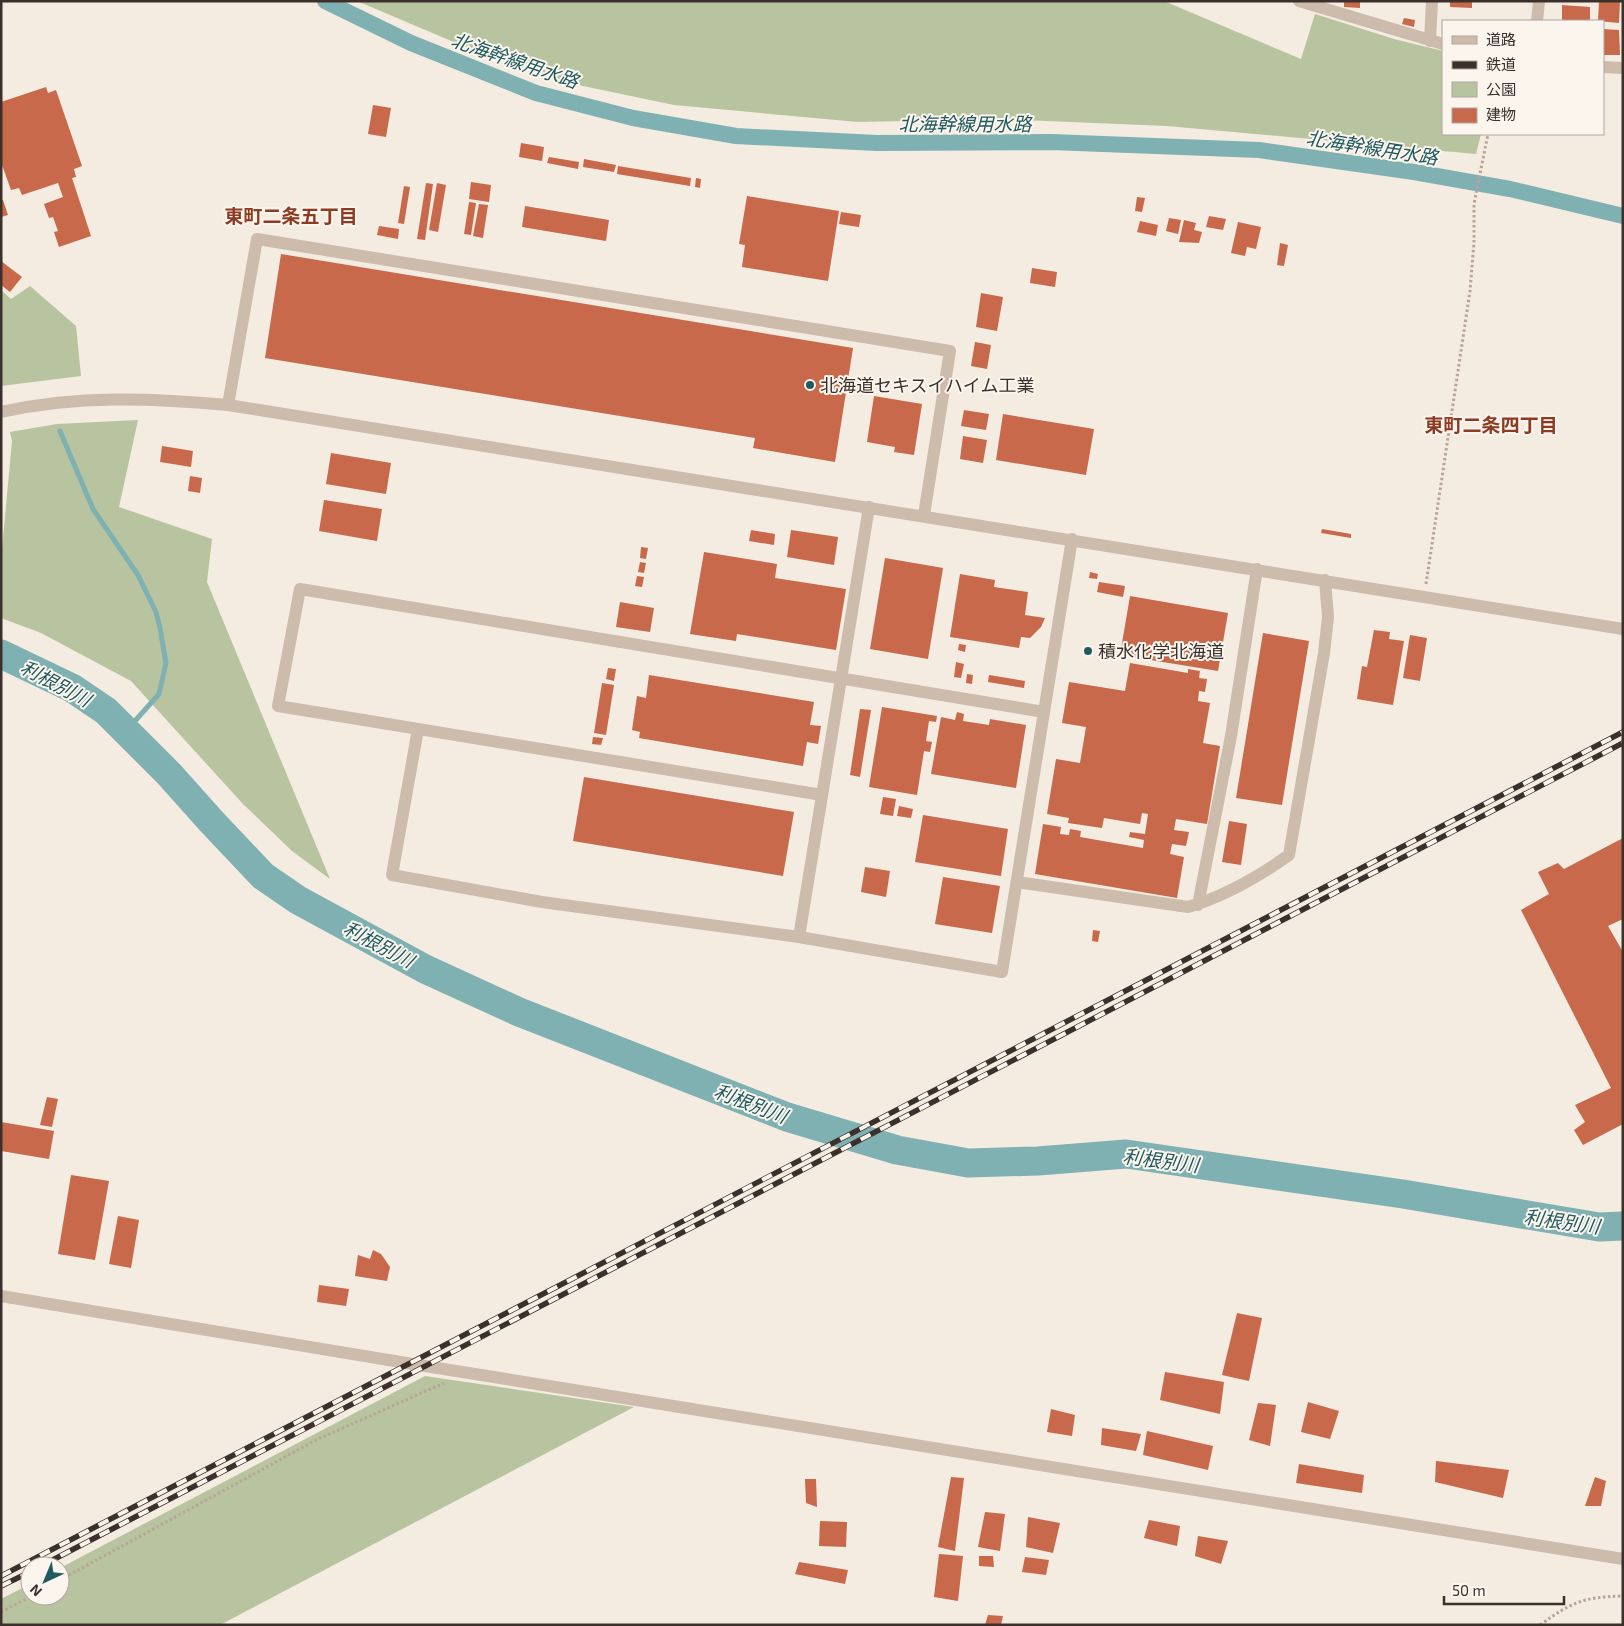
<svg xmlns="http://www.w3.org/2000/svg" width="1624" height="1626" font-family="'Exo 2','Noto Sans JP',sans-serif">
<rect width="100%" height="100%" fill="#f4ebe1"/>
<path fill="#b8c4a0" d="M357,1H1164L1301,59L1315,14L1394,39L1443,51V134H1481L1476,154L1167,126L999,119L858,122L674,105L583,86L525,69L463,46Z
M30,286L76,326L81,376L1,386V290L11,299Z
M138,420L119,507L212,539L207,582L330,879L292,851L243,804L131,681L41,633L1,618V560L12,441L10,432L57,424Z
M425,1376L634,1407L220,1625H1V1599L30,1584V1596H60V1568Z"/>
<g fill="none" stroke-linecap="round" stroke-linejoin="round">
<path stroke="#7fb0b2" stroke-width="5" d="M60,431L93,509L138,575L156,612L160,628L166,663L159,694L126,731"/>
<path stroke="#7fb0b2" stroke-width="16" d="M325,1L411,43L536,93L633,118L736,136L877,143L1051,142L1259,150L1414,172L1510,189L1623,216"/>
<path stroke="#7fb0b2" stroke-width="29" d="M1,654L72,688L106,711L169,774L211,821L263,876L298,900L425,969L519,1012L787,1117L897,1150L968,1163L1038,1161L1126,1154L1403,1194L1599,1227L1623,1226"/>
</g>
<path fill="#c8694b" d="M1344,1H1360V8L1344,7Z
M1450,1H1472V8L1450,7Z
M1599,1H1620L1619,23L1598,21Z
M1562,5L1590,7V21L1562,20Z
M1404,18L1415,20L1414,27L1402,24Z
M1603,29L1619,30L1620,55H1603Z
M46,87L48,93L56,90L82,166L74,169L76,177L72,178L91,236L59,247L54,232L58,231L53,217L49,218L44,204L63,197L58,183L22,195L19,188L11,190L1,162V102Z
M373,105L391,108L386,137L368,134Z
M521,143L544,147L542,161L519,157Z
M549,157L579,162L578,169L547,163Z
M584,159L616,165L614,172L583,167Z
M618,166L691,178L690,186L617,174Z
M696,178L701,179L700,188L695,187Z
M471,182L491,185L489,202L469,199Z
M426,183L433,184L425,240L417,239Z
M437,183L446,185L438,232L429,230Z
M404,186L410,187L404,224L398,223Z
M747,196L839,211L828,281L742,267L745,245L739,244Z
M1137,197L1145,198L1142,212L1135,211Z
M3,200L8,215L1,217V201Z
M469,202L476,203L471,235L464,234Z
M479,204L488,205L483,238L473,236Z
M525,206L609,220L606,241L522,227Z
M841,212L861,215L859,227L839,224Z
M1209,216L1226,219L1223,230L1206,227Z
M1169,218L1181,220L1178,234L1166,231Z
M1184,220L1196,223L1194,230L1202,232L1199,243L1179,242Z
M1140,221L1158,225L1156,236L1137,232Z
M1238,222L1261,227L1256,249L1247,247L1245,256L1231,253Z
M379,226L399,229L398,239L377,235Z
M1280,243L1288,245L1284,266L1277,265Z
M281,254L853,348L835,462L753,448L755,438L265,358Z
M1,261L22,277L10,292L1,285Z
M1032,268L1057,272L1055,287L1030,283Z
M981,293L1003,297L997,331L976,327Z
M975,342L991,345L987,369L971,366Z
M874,396L922,404L914,455L894,452L895,447L867,442Z
M964,410L989,414L986,430L961,426Z
M1003,414L1094,429L1086,475L996,460Z
M963,436L987,440L983,463L960,459Z
M162,446L193,451L191,467L160,462Z
M331,453L391,463L386,494L326,484Z
M190,476L202,478L200,493L188,491Z
M324,500L382,509L377,541L319,531Z
M1322,529L1351,534V538L1321,533Z
M751,530L775,534L774,545L749,541Z
M791,530L838,537L834,565L787,557Z
M641,547L648,548L646,559L640,558Z
M704,552L777,564L775,578L846,589L836,650L737,634L736,641L690,634Z
M885,558L943,568L928,659L870,649Z
M640,562L646,563L644,573L638,572Z
M1090,572L1098,574L1097,579L1089,578Z
M960,574L995,580L994,587L1028,592L1025,615L1045,618L1041,627L1030,638L1021,637L1019,648L950,637Z
M637,576L644,577L642,587L635,586Z
M1099,582L1125,586L1123,597L1097,592Z
M1130,596L1228,613L1218,671L1120,655Z
M620,602L654,608L650,632L616,627Z
M1374,630L1390,632L1389,639L1404,641L1393,705L1357,699L1362,666L1367,667Z
M1263,633L1309,641L1282,805L1236,798Z
M1410,635L1427,638L1420,681L1403,678Z
M959,644L966,645L965,652L958,650Z
M956,662L964,664L961,678L954,677Z
M1130,663L1188,673V669L1200,671L1199,678L1207,679L1205,692L1199,691L1198,701L1210,703L1203,743L1220,746L1207,824L1176,819L1174,830L1189,832L1186,846L1172,844L1170,854L1184,857L1177,898L1035,874L1043,824L1061,827L1060,834L1069,835L1070,829L1081,831L1080,837L1143,848L1144,840L1129,837L1130,832L1145,834L1148,814L1142,813L1140,824L1104,818L1102,828L1068,823L1069,818L1047,814L1056,759L1080,763L1086,727L1062,723L1069,682L1125,691Z
M608,668L616,669L614,681L606,679Z
M967,674L973,675L972,684L966,683Z
M649,675L814,702L810,725L821,726L818,744L807,742L803,766L639,738L640,732L632,730L637,696L646,698Z
M989,675L1025,681L1024,688L988,682Z
M602,683L614,685L606,735L594,733Z
M882,707L937,716L936,722L929,721L926,741L932,742L930,752L924,751L917,795L869,787Z
M860,709L871,710L860,777L850,775Z
M957,712L964,714L963,721L989,725L990,719L1026,725L1016,788L931,774L941,717L955,720Z
M593,737L603,738L601,745L592,744Z
M584,777L794,812L783,876L573,841Z
M883,797L896,799L893,816L880,814Z
M899,806L913,809L911,818L897,816Z
M923,815L1008,829L1001,876L915,862Z
M1229,821L1247,824L1241,865L1222,862Z
M1623,838V919L1608,926L1623,952V1124L1583,1145L1574,1130L1585,1122L1575,1105L1611,1088L1521,910L1549,894L1538,872L1558,863L1564,869Z
M865,867L890,871L886,897L861,892Z
M943,877L1000,886L992,933L935,924Z
M1093,930L1100,931L1098,942L1092,941Z
M47,1097L58,1099L52,1127L40,1125Z
M1,1122L54,1131L49,1159L1,1151Z
M71,1175L109,1181L95,1260L58,1254Z
M118,1216L139,1220L131,1268L109,1264Z
M373,1250L381,1254L390,1267L387,1281L355,1276L358,1255L370,1259Z
M319,1285L349,1289L346,1306L317,1302Z
M1237,1313L1262,1318L1249,1381L1222,1375Z
M1165,1372L1224,1382L1220,1414L1160,1400Z
M1308,1402L1339,1411L1330,1439L1301,1432Z
M1258,1403L1276,1405L1270,1446L1249,1440Z
M1051,1409L1075,1415L1072,1436L1047,1432Z
M1102,1428L1141,1434L1136,1451L1101,1445Z
M1147,1431L1213,1446L1208,1470L1143,1455Z
M1436,1461L1509,1470L1503,1498L1435,1482Z
M1299,1464L1364,1475L1362,1493L1296,1483Z
M951,1477L964,1478L955,1551L938,1547Z
M1595,1477L1606,1481L1601,1506H1585Z
M805,1479H816L817,1507L806,1503Z
M985,1512L1005,1514L1000,1551L978,1547Z
M1028,1517L1060,1523L1053,1553L1026,1547Z
M1149,1520L1180,1526L1177,1546L1144,1538Z
M820,1521L847,1522L846,1547L819,1546Z
M1198,1536L1228,1541L1221,1564L1195,1556Z
M939,1554L963,1556L958,1601L934,1597Z
M979,1556H993L994,1567L979,1566Z
M1025,1557L1049,1560L1046,1575L1022,1572Z
M799,1562L848,1570L845,1584L795,1574Z
M988,1615L1003,1616L1001,1625H985Z"/>
<g fill="none" stroke-linecap="round" stroke-linejoin="round">
<path stroke="#b9a596" stroke-width="3" stroke-dasharray="2.5 2.5" stroke-linecap="butt" d="M1426,584L1470,291L1474,242V204L1488,134
M60,1580L316,1440L444,1383
M1,1612L32,1596
M1540,1625C1572,1602 1583,1597 1623,1596"/>
<path stroke="#cdbbac" stroke-width="12" d="M1299,1L1443,44
M1537,21L1539,1
M1430,41L1432,1
M1603,67L1623,68
M228,405L257,239L950,351L924,515
M1,412C77,395 151,398 228,405L1623,629
M869,507L799,937L1002,972L1072,539
M418,729L392,875L542,902L799,937
M822,795L278,706L300,589L1044,712
M1017,882L1188,907C1225,896 1258,877 1289,855L1324,653L1328,617L1325,580
M1198,905L1231,736L1257,569
M1,1296L425,1366L1623,1559"/>
<g stroke="#3b302b" stroke-width="5.5">
<path id="rail" d="M41,1566L1623,743
M1,1576L1623,732
M1,1586L30,1572"/>
</g>
<use href="#rail" stroke="#fbf5ee" stroke-width="4" stroke-dasharray="11" stroke-linecap="butt"/>
</g>
<g fill="#1f5a5e" stroke="#fbf5ee" stroke-width="2">
<circle cx="810" cy="385" r="5"/>
<circle cx="1088" cy="651" r="5"/>
</g>
<g text-anchor="middle" dominant-baseline="central" stroke-width="4" stroke-linejoin="round" paint-order="stroke">
<g font-size="18" fill="#3b302b" stroke="#fbf5ee" text-anchor="start">
<text x="820" y="385">北海道セキスイハイム工業</text>
<text x="1098" y="651">積水化学北海道</text>
</g>
<g font-size="19" font-style="italic" fill="#1f5a5e" stroke="#fbf5ee">
<text transform="translate(515 60) rotate(19)">北海幹線用水路</text>
<text x="965" y="123">北海幹線用水路</text>
<text transform="translate(1372 147) rotate(9)">北海幹線用水路</text>
<text transform="translate(56 683) rotate(28)">利根別川</text>
<text transform="translate(379 944) rotate(28)">利根別川</text>
<text transform="translate(751 1103) rotate(21)">利根別川</text>
<text transform="translate(1161 1160) rotate(7)">利根別川</text>
<text transform="translate(1562 1221) rotate(8)">利根別川</text>
</g>
<g font-size="19" font-weight="bold" fill="#8c3b22" stroke="#fbf5ee">
<text x="291" y="215">東町二条五丁目</text>
<text x="1491" y="424">東町二条四丁目</text>
</g>
</g>
<rect width="1624" height="1626" fill="none" stroke="#3b302b" stroke-width="5"/>
<rect x="1442" y="20" width="162" height="115" fill="#fbf5ee" stroke="#aea6a0"/>
<rect x="1452" y="36" width="25" height="8" fill="#cdbbac" stroke="#aea6a0"/>
<text x="1486" y="45" font-size="15" fill="#3b302b">道路</text>
<rect x="1452" y="61" width="25" height="8" fill="#3b302b" stroke="#aea6a0"/>
<text x="1486" y="70" font-size="15" fill="#3b302b">鉄道</text>
<rect x="1452" y="82" width="25" height="15" fill="#b8c4a0" stroke="#aea6a0"/>
<text x="1486" y="95" font-size="15" fill="#3b302b">公園</text>
<rect x="1452" y="108" width="25" height="15" fill="#c8694b" stroke="#aea6a0"/>
<text x="1486" y="120" font-size="15" fill="#3b302b">建物</text>
<g transform="translate(45 1581) rotate(224)"><circle r="24" fill="#fbf5ee" stroke="#aea6a0"/>
<path d="M0-4L9 19L0 12L-9 19Z" fill="#1f5a5e"/>
<text y="-8" font-size="14" font-weight="bold" text-anchor="middle" fill="#3b302b">N</text>
</g>
<path d="M1444 1596v8h120v-8" fill="none" stroke="#3b302b" stroke-width="2.5"/>
<text x="1452" y="1596" font-size="15" fill="#3b302b" stroke="#fbf5ee" stroke-width="4" paint-order="stroke">50 m</text>
</svg>
